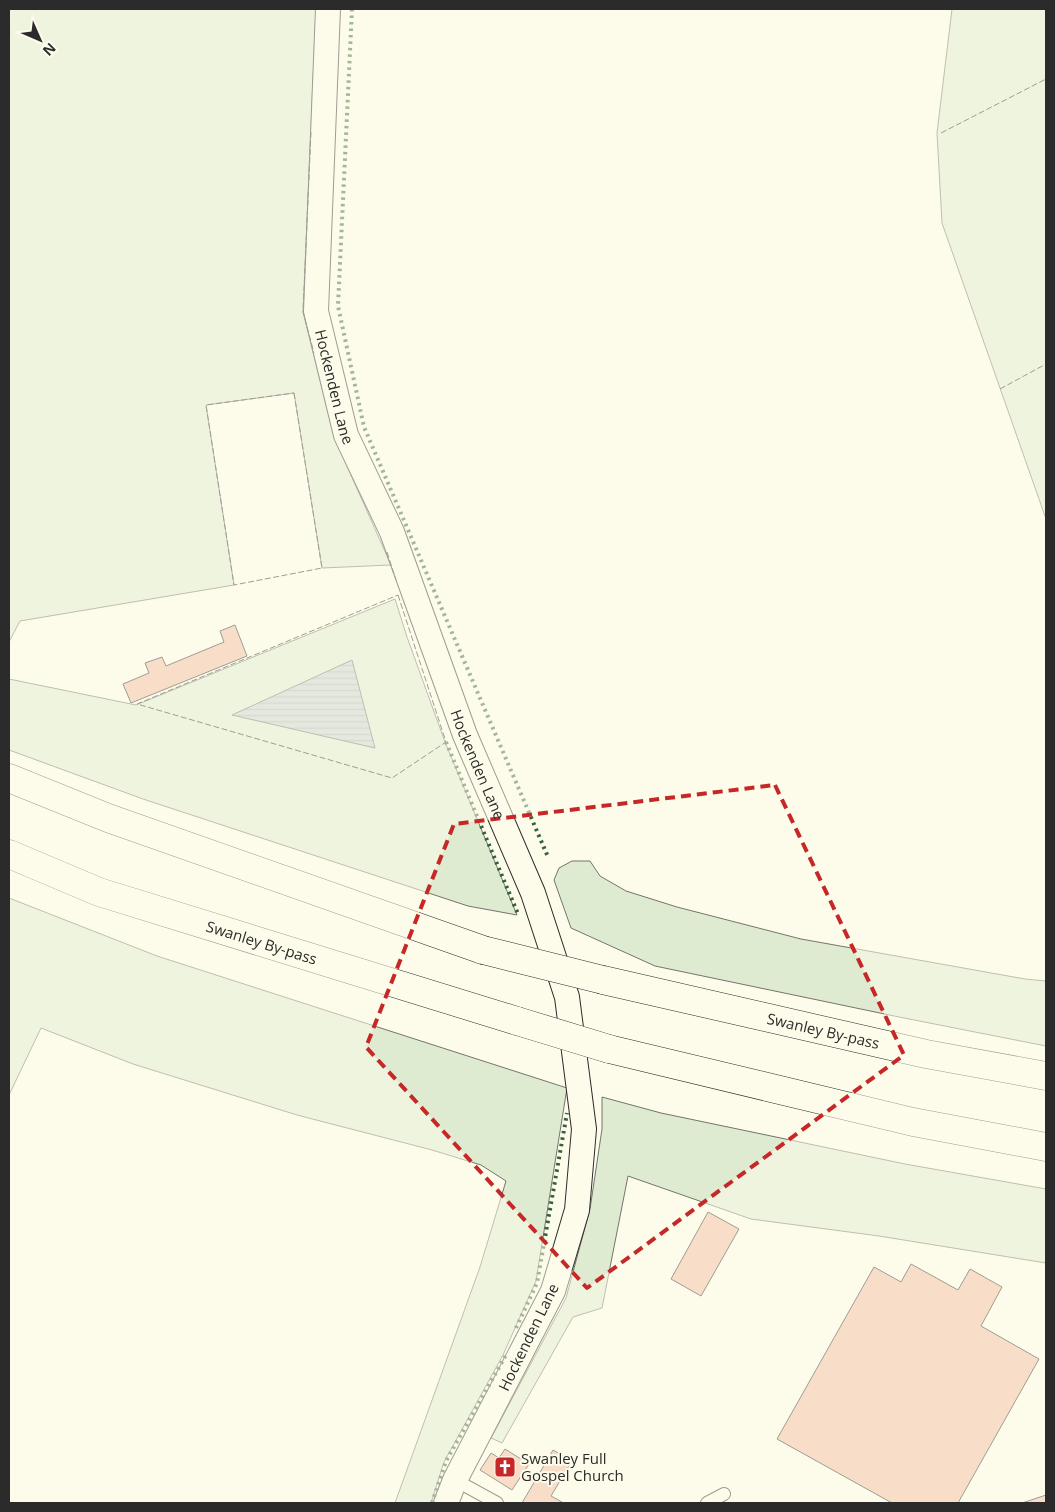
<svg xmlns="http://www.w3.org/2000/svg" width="1055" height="1512" font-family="'Open Sans',sans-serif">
<defs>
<pattern id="water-rules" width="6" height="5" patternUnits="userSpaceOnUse" patternTransform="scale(1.25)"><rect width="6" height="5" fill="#c7d0d0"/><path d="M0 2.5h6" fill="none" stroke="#abb3b3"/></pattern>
</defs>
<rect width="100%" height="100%" fill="#fdfbea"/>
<path fill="#deebd1" stroke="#74746e" d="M9,9H316L303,312L334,437L391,565L322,568L294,393L206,405L234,585L20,621L9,642Z
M952,9H1046V519L942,223L937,133Z
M395,599L407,637L445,742L517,915L468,906L143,799L9,750V679L136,705Z
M572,861H590L600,876L626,891L677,907L801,939L1025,979L1046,981V1046L899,1017L655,966L571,928L554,880L559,868Z
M9,898L157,956L567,1088L536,1281L503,1355L444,1462L431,1503H395L480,1267L506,1181L481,1165L432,1150L297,1115L133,1064L41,1028L9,1095Z
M602,1097L661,1113L905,1164L1046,1189V1263L879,1236L751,1219L628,1176L602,1308L573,1317L502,1443L491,1438L566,1298L590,1209L602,1129Z"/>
<path fill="url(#water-rules)" stroke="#74746e" d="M352,660L375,748L232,715Z"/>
<path fill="#f2b8a0" stroke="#2b2b2b" d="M235,625L247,656L131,703L123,684L149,673L145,663L162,657L166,666L224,642L220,631Z
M708,1212L739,1229L701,1296L671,1279Z
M911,1264L958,1290L970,1269L1002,1287L981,1326L1039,1359L958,1503H892L777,1439L874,1267L901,1282Z
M505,1449L529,1464L512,1490L480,1470L491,1453L499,1458Z
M553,1450L572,1461L551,1496L562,1502L561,1503H522Z
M1046,1495V1503H1022Z"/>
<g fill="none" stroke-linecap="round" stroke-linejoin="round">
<g stroke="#2b2b2b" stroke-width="14">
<path id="lane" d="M455,1480L497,1503
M707,1503L724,1494"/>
</g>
<g stroke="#2b2b2b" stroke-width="26">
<g id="street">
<path id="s1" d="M328,9L316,311L346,435L392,532L465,735L533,893L567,997L584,1129L577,1210L553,1291L455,1480L446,1503"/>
</g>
</g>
<g stroke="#2b2b2b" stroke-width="29">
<g id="highway">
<path d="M9,778L108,818L483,950"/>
<path id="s2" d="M9,854L99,892L517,1021"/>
<path id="s3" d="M603,980L926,1054L1046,1076"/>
<path d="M609,1049L913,1122L1046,1147"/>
</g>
</g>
<use href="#lane" stroke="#fdfbea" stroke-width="12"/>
<use href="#street" stroke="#fdfbea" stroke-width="24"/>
<use href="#highway" stroke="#fdfbea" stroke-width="28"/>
<g stroke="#2b2b2b" stroke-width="29" stroke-linecap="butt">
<path id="highway-bridge" d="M483,950L603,980
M517,1021L609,1049"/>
</g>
<use href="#highway-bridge" stroke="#fdfbea" stroke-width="28"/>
<path stroke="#34623c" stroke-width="4" stroke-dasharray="2.5 4" stroke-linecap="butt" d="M352,9L338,306L364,427L548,857
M446,742L518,914
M516,1328L537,1283L567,1113
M432,1503L446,1461L506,1355"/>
<path stroke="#2b2b2b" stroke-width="1" stroke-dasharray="6 2.5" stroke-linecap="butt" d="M311,132L303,312L314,353
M941,133L1046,79
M1000,389L1046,364
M294,393L322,568L234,585L206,405Z
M387,552L396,580
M398,595L446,742L392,778L137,704Z"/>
</g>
<path d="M0 0H1055V1512H0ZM775,785L904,1055L587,1288L366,1047L454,824Z" fill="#fdfbea" fill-opacity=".55" fill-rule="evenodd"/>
<path fill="none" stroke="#c62828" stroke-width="4" stroke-dasharray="10 6" stroke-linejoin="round" d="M775,785L904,1055L587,1288L366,1047L454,824Z"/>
<defs>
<g id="church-square" transform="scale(1.125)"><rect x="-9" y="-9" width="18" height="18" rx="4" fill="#c62828" stroke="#fdfbea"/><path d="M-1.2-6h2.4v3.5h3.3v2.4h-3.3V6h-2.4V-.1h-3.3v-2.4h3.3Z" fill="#fff"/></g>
</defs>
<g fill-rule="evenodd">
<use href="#church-square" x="505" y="1467"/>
</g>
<g text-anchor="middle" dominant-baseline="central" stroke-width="4" stroke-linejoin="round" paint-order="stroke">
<g font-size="15" fill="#2b2b2b" stroke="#fdfbea">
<text stroke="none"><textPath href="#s1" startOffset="380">Hockenden Lane</textPath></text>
<text stroke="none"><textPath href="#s1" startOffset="785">Hockenden Lane</textPath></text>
<text stroke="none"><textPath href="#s2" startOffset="268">Swanley By-pass</textPath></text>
<text stroke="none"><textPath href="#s3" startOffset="226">Swanley By-pass</textPath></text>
<text transform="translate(528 1337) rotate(-64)">Hockenden Lane</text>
</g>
<g font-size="15" fill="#2b2b2b" stroke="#fdfbea" text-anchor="start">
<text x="521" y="1458">Swanley Full<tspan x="521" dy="17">Gospel Church</tspan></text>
</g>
</g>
<rect width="1055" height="1512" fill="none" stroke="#2b2b2b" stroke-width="20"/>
<g transform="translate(40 40) rotate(135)" stroke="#fdfbea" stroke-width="4" paint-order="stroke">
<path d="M0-4L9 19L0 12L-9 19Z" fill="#2b2b2b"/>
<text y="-8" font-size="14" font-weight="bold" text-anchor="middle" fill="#2b2b2b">N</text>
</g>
</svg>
